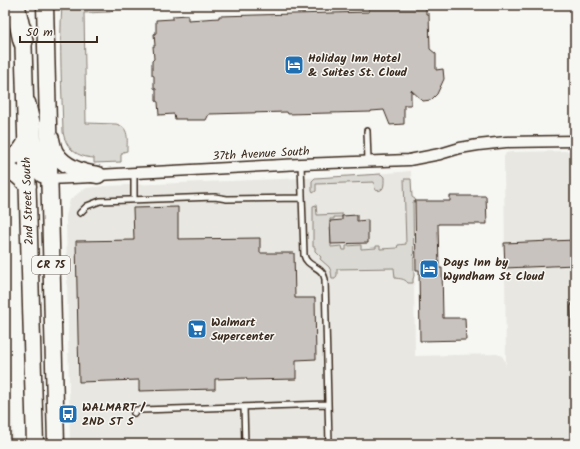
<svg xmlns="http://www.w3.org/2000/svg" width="580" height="449" font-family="Kalam,sans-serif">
<rect width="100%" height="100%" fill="#f6f6f2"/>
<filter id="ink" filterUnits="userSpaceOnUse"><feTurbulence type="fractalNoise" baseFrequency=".025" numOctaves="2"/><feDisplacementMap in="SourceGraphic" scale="8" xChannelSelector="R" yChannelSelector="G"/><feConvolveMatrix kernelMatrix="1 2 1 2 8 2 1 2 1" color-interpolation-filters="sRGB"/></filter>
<g filter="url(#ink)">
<path fill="#e8e7e2" d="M575,151V444H70L66,217L68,208L70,200L81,191L87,188L105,186L352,176L411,171L412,197L415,199L416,202H413L415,356L497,354L502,356L505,361L506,367L504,157L506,153L512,152Z
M5,214L13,444H5Z"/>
<path fill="#dad9d3" stroke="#8a8278" d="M62,5H119L114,10L110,12L84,13L86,123L116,124C130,127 127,140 127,151L123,152L121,155V162L94,163V158C77,157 66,149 63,132C62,90 59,47 62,5Z
M482,5H575V6L482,9Z
M381,174L384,177C384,184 385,193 375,190L374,182L316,184V191L313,193L312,191V181L315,178Z
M404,179H411L412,197L415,199L416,202H413L414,276L413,279V283H408C404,278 400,279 395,278L394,268L337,269V275L335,279H332L331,271L329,267L320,259L321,257L315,251V247H313V206L316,205L317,215L342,214V217H334V219H330L331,247L342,246L343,250H346V246L361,245V249L376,248V246H380V249L397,248L398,245L406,244Z"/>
<path fill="#c8c3be" stroke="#3b2a1e" d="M369,5H426V14H429L430,49L436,54V70L443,69L444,79L437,94L431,100L423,101L411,90V105H404V124L390,125L384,110L371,111V112L288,114L287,112L209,114L206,120H186V119H175L174,114L159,115L158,102L156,101V89L154,88V76L152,75V61L154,59L153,46H155L154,34L156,33V20L173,19V16L188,15V20L219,18V16L369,12Z
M450,196H486L487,224H438L439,268H442L443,318H465L466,340L420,341L419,270H416L415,201H450Z
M178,207V239L260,238V253H294L295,298H315L316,359L296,360V379L247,380L246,378L215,379V389L139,391V380L79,382L76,241L134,240L133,208Z
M357,215V221L368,220V243L331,244L330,221L342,220V216Z
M575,240V265L505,268L504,243Z"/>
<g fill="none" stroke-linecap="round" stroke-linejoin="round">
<g stroke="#3b2a1e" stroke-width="8">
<path id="lane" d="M367,131L368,161
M301,164L304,255C307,268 322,265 325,279L329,444
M134,200V174
M80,213L87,206L100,201L215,197L227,199L302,198
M575,305L574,307L575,331
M244,407L245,444
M134,413L136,410H141L328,404"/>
</g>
<g stroke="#3b2a1e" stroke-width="13">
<path id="street" d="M30,102L35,124L38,174L41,177L49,179L93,177L98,175L301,164L409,160L440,154L460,148L478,145L506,142L575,141"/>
</g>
<g stroke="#3b2a1e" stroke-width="19">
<path id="primary" d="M45,5L56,444
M23,29L35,444
M51,139C52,144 53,150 56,154C65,167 83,173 98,175
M5,161C17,155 20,153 26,142
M5,169C15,172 21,178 28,186"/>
</g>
<g stroke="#3b2a1e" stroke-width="22">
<path id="highway" d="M15,5L23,41"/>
</g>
<use href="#lane" stroke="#f6f6f2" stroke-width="5"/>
<use href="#street" stroke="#f6f6f2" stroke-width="10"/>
<use href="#primary" stroke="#f6f6f2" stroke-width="16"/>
<use href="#highway" stroke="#f6f6f2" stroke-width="19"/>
</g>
</g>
<defs>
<g id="hotel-square" transform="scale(1)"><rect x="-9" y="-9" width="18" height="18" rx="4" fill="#1f6fb2" stroke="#f6f6f2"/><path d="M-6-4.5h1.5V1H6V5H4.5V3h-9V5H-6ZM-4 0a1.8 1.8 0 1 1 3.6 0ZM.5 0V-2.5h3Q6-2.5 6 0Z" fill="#fff"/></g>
<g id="supermarket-square" transform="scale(1)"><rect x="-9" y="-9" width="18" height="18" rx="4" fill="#1f6fb2" stroke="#f6f6f2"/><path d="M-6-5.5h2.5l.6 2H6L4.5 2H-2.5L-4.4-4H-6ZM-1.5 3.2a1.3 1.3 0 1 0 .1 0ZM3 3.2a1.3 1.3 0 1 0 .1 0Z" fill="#fff"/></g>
<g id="bus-square" transform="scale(1)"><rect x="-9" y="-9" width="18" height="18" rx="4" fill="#1f6fb2" stroke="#f6f6f2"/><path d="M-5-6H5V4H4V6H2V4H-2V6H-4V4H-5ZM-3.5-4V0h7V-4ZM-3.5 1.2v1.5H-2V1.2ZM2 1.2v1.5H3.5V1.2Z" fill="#fff"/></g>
</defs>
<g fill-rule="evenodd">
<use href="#hotel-square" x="294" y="65"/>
<use href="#hotel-square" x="429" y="269"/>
<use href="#supermarket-square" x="197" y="329"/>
<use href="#bus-square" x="68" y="414"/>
</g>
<g text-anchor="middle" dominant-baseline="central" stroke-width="3" stroke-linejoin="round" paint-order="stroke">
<rect fill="#f6f6f2" stroke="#73675e" stroke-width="1" x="32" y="256" width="38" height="18" rx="3"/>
<g font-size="11" font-weight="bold" fill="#3b2a1e">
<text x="51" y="265">CR 75</text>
</g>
<g font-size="12" font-weight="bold" fill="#3b2a1e" stroke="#f6f6f2" text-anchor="start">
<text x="308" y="58">Holiday Inn Hotel<tspan x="308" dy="14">&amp; Suites St. Cloud</tspan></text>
<text x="443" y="262">Days Inn by<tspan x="443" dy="14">Wyndham St Cloud</tspan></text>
<text x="211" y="322">Walmart<tspan x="211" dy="14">Supercenter</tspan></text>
<text x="82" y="407">WALMART /<tspan x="82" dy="14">2ND ST S</tspan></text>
</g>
<g font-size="12" fill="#3b2a1e" stroke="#f6f6f2">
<text transform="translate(261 154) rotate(-3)">37th Avenue South</text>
<text transform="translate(28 201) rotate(-92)">2nd Street South</text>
</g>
</g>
<rect width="580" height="449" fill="none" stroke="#f6f6f2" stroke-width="20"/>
<rect x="10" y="10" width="560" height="429" fill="none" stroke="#3b2a1e" stroke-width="1.5" filter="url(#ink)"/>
<path d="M20 36v6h77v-6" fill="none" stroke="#3b2a1e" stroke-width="2"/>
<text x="26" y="36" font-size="12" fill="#3b2a1e" stroke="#f6f6f2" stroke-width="3" paint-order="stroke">50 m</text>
</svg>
